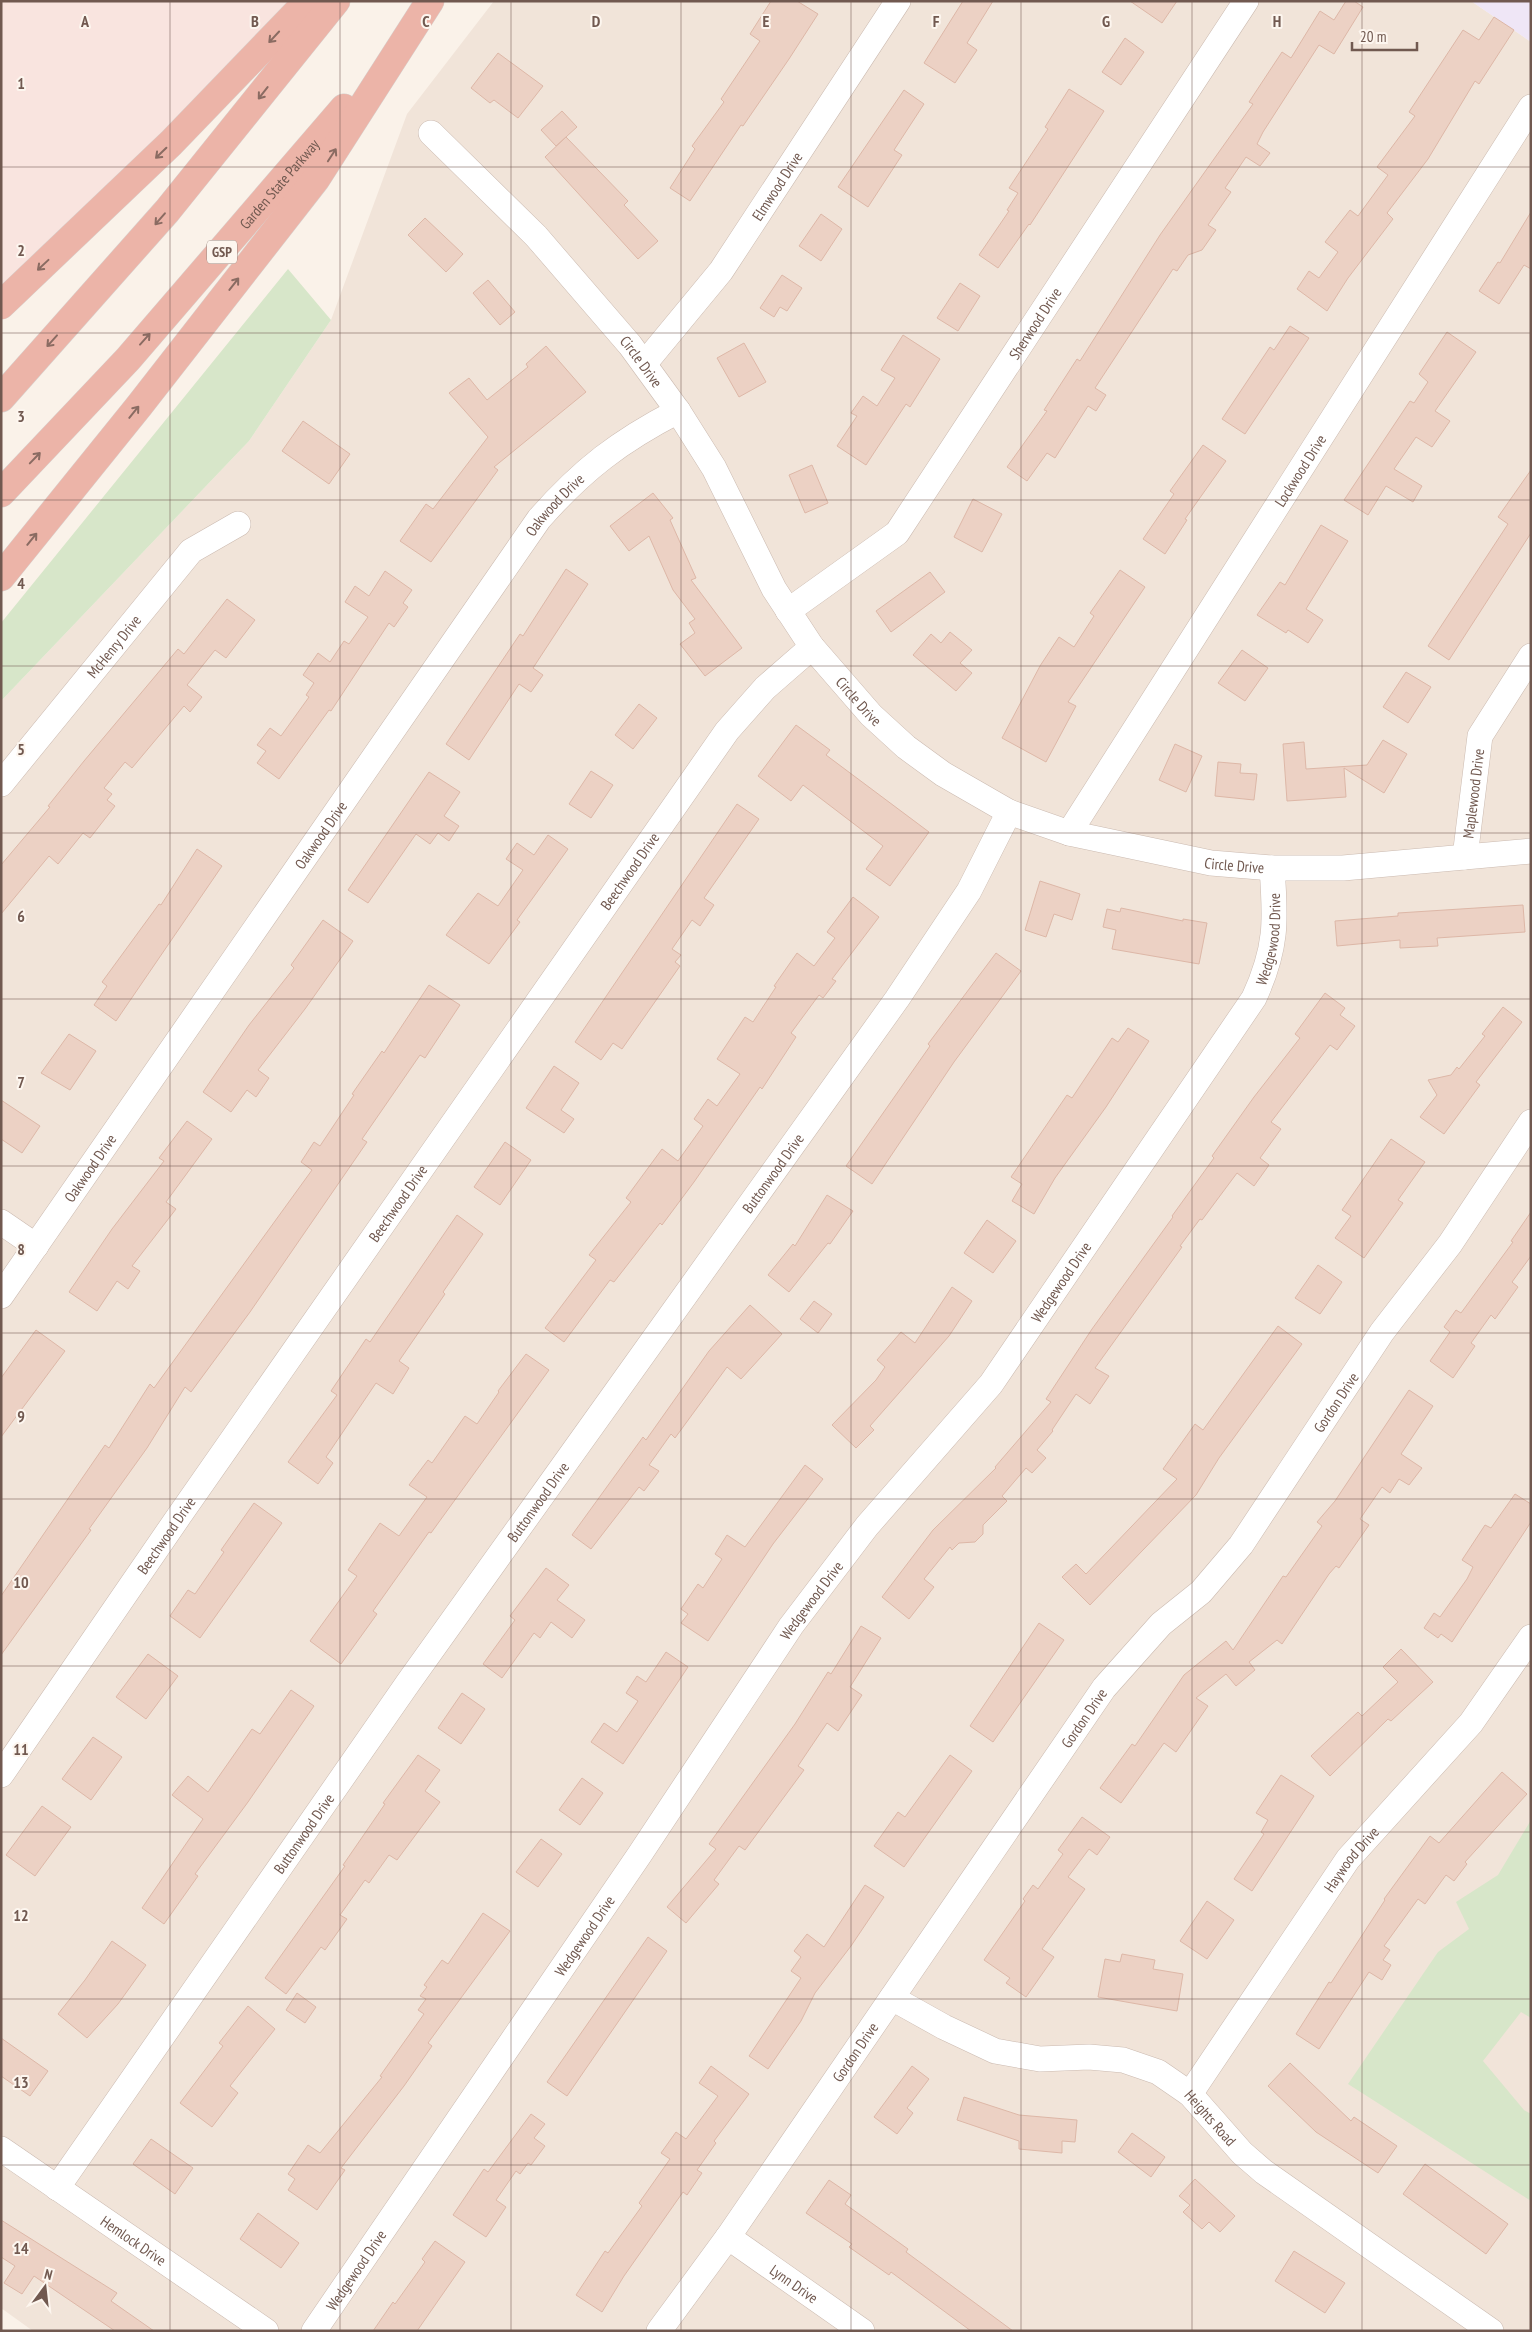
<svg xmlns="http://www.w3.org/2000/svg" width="1532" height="2332" font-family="'PT Sans Narrow',sans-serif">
<rect width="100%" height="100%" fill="#faf2e9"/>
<path fill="#f1e4d9" d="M494,1H1471L1531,42V2331H275L1,2142V701L249,441L331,320L407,114Z
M1,2148L269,2331H33L1,2308Z"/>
<path fill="#f9e4df" d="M1,1H308L1,305Z"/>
<path fill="#efe6f6" d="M1471,1H1531V42Z"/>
<path fill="#d7e6c9" d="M288,269L331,320L249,441L1,701V623Z
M1531,1820V2018L1521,2012L1483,2061L1524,2110L1531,2114V2201L1348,2084L1438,1952L1469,1929L1456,1902L1498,1875Z"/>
<path fill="#ecd1c4" stroke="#ddb7a7" d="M771,1H797L818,14L789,59L743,126L741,125L690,201L670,188L695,149L692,146L724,102L721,99L760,41L750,34Z
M963,1H993L967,43L977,50L955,83L924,63Z
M1130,1H1177L1162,23Z
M1346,1H1354L1363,7L1334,54L1319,45L1263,132L1257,144L1270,153L1260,166L1246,157L1225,188L1231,192L1208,225L1216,230L1202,250L1188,255L1177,271L1173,269L1095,388L1106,395L1096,411L1088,406L1055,458L1047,453L1027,481L1007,467L1047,411L1044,410L1077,359L1080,361L1160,235L1253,104L1249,102L1282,52L1291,58L1320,11L1334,20Z
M1494,17L1514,30L1479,84L1475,81L1428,159L1387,213L1393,219L1348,278L1327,311L1297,289L1309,271L1319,278L1338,252L1325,242L1350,210L1358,216L1388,175L1377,167L1415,116L1409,112L1463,30L1479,40Z
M1125,38L1144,52L1121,85L1102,72Z
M498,53L543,86L518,118L494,100L490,103L471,88Z
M1069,89L1104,111L1030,225L1029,224L998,268L979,255L1009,211L1007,210L1018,193L1009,188L1048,129L1045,127Z
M904,90L924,104L894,150L902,155L868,207L838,187Z
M562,111L577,127L556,146L541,130Z
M566,137L628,201L624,205L658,241L638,259L545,157Z
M1531,212V269L1524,265L1499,304L1479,291L1498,262L1500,263Z
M821,214L842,229L821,261L799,246Z
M425,218L463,254L446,272L408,235Z
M782,275L802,288L787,311L780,307L774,317L760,308Z
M488,280L515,312L500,325L473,293Z
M960,283L980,296L958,331L937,318Z
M1290,326L1309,338L1245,434L1222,419L1270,347L1274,350Z
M1447,332L1476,352L1435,411L1450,421L1432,447L1416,437L1394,469L1422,486L1413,502L1386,486L1368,515L1344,500L1410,401L1414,403L1428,382L1419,374Z
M903,335L940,359L910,407L906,404L866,465L837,446L857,416L851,413L863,396L877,406L895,378L881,370Z
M744,343L766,382L739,397L717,358Z
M546,346L586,392L494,467L498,470L431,562L400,541L426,504L433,509L488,437L449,393L469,378L487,400L528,367L526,364Z
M303,421L350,454L329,484L282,451Z
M1203,445L1226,461L1185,519L1187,520L1165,554L1143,539L1174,494L1170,491Z
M812,465L828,503L805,513L789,475Z
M1531,470V533L1449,660L1428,646L1508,524L1498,517Z
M653,493L673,518L670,520L696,578L691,580L742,648L705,676L680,644L695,633L689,623L695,619L673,590L649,536L629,551L610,526Z
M973,499L1002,514L982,552L954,537Z
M1321,525L1348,541L1306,609L1323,620L1308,643L1288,630L1286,633L1257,615L1280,582L1285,585Z
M566,569L588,584L533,668L543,675L531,692L519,684L469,760L446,744L520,634L523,636Z
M1120,570L1145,587L1068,702L1076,706L1046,762L1002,738L1040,666L1059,637L1074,647L1094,616L1090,613Z
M385,571L412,590L403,603L408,607L394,627L389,623L331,711L329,710L279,779L257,763L266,751L257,745L270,728L281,736L309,697L306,695L314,683L303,675L318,653L330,662L344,641L349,644L368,617L345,602L355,586L369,596Z
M930,572L945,592L891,632L876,611Z
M227,599L255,620L226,658L215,650L187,685L202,697L190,712L184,706L132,768L125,762L104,788L112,794L107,800L115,806L90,838L83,833L58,864L49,856L1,914V865L50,807L48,806L84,761L178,649L184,654Z
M950,632L972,650L960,663L972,673L956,691L913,655L931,634L941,643Z
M1242,650L1268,668L1245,701L1218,683Z
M1406,672L1431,687L1408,723L1383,707Z
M639,704L657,718L633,749L615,735Z
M796,725L830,750L826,755L929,832L890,886L866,869L883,846L803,785L791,801L758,776Z
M1383,740L1407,754L1384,793L1344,768L1346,797L1287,801L1283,744L1304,742L1306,769L1367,765Z
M1175,744L1202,756L1186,792L1159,780Z
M1218,762L1241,764L1240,773L1257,774L1254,800L1215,796Z
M591,771L613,785L591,818L569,804Z
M429,772L460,792L444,816L459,826L449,841L438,833L430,844L416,834L368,903L348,890Z
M737,804L759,819L704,898L714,905L700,926L692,920L672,949L681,955L675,962L680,966L622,1049L613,1043L601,1060L575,1042Z
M548,835L568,849L517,920L520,922L489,964L446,935L478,893L498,906L523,870L506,859L517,843L534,855Z
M197,849L222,866L116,1021L94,1005L107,986L102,982L159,904L161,905Z
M1040,881L1080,894L1072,920L1054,914L1046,937L1025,930Z
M853,897L879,917L832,979L836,981L823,998L819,995L791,1033L796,1037L762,1089L760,1087L694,1182L662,1225L660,1223L614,1282L610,1280L564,1342L545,1328L596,1260L589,1255L631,1202L626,1198L662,1149L678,1161L703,1126L694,1119L708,1099L717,1106L740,1074L717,1059L745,1017L753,1022L776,987L774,986L797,953L814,966L835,938L827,932Z
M1523,905L1525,932L1437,938L1438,946L1400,948V940L1337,946L1335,921L1398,916V913Z
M1121,908L1183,921V919L1207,923L1199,964L1112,949L1116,930L1103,927L1107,909L1120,912Z
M323,920L353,941L305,1009L258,1070L269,1078L256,1097L247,1090L231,1112L203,1092L249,1025L294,968L291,965Z
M996,953L1021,971L954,1062L872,1184L846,1166L930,1046L928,1044Z
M429,985L460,1005L425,1058L420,1055L362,1139L367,1142L250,1312L191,1392L185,1387L147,1448L89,1529L91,1530L1,1655V1596L105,1445L109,1448L150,1384L154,1388L312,1170L301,1162L314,1142L320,1146L354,1095L352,1094L382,1051L384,1053Z
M1325,993L1345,1008L1340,1015L1355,1026L1337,1050L1330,1045L1271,1122L1281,1129L1260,1158L1269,1165L1254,1186L1237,1173L1202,1220L1200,1219L1180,1246L1182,1247L1095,1368L1109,1376L1090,1404L1076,1394L1052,1430L1053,1431L1037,1450L1046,1458L1032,1473L1026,1468L1002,1496L1007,1501L983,1525V1534L975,1542L959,1543L952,1550L950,1547L924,1579L934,1587L909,1619L882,1597L933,1530L996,1468L995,1467L1051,1402L1046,1399L1092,1329L1173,1217L1172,1216L1214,1158L1212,1156L1254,1097L1300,1038L1295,1034Z
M1503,1007L1522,1022L1476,1082L1480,1085L1444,1134L1420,1117L1437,1095L1428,1080L1451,1075L1457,1067L1459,1069L1485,1036L1482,1034Z
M1128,1028L1149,1041L1106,1107L1055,1178L1034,1214L1012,1201L1022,1184L1011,1177L1067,1095L1072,1098L1112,1038L1118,1042Z
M69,1034L96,1051L70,1090L41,1073Z
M554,1066L579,1083L561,1110L574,1119L564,1133L526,1108Z
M1,1100L40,1126L22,1153L1,1139Z
M187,1121L212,1139L166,1202L176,1209L132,1266L140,1271L128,1289L117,1281L97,1311L69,1292L112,1229L164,1161L159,1158Z
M1391,1139L1425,1162L1398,1200L1403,1203L1364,1258L1335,1238L1351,1216L1342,1210Z
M505,1142L531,1160L500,1205L474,1187Z
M827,1195L853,1211L830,1244L828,1243L789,1292L768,1275L793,1244L795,1246Z
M1531,1212V1256L1512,1282L1518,1287L1495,1319L1491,1315L1471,1343L1475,1346L1453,1378L1430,1361L1450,1332L1444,1327L1456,1310L1461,1313L1513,1242L1511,1241Z
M457,1215L483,1234L443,1292L445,1294L399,1361L409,1368L393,1394L376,1383L326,1457L333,1463L318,1484L288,1462L337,1395L331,1391L366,1339L370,1342Z
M987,1220L1016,1241L993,1273L964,1253Z
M1318,1265L1342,1282L1320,1314L1295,1298Z
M952,1287L972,1301L949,1336L870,1426L874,1430L856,1448L832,1425L876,1380L885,1367L877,1360L901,1332L915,1343Z
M814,1301L832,1314L818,1333L800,1319Z
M750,1305L782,1334L741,1379L727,1367L675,1438L671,1434L649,1465L659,1471L644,1491L639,1487L591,1549L572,1535L643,1437L646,1440L709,1351Z
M1278,1326L1302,1344L1219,1458L1196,1495L1090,1605L1062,1577L1076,1564L1086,1574L1177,1479L1163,1469L1195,1424L1203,1430Z
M36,1330L65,1351L1,1437V1378Z
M526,1354L549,1370L431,1533L429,1532L373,1611L377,1614L341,1664L310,1641L357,1576L348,1570L380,1523L399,1536L427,1497L409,1485L428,1460L432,1463L465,1416L477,1424L499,1392L498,1391Z
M1409,1390L1433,1406L1401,1454L1422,1468L1409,1485L1399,1479L1390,1493L1382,1487L1360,1519L1369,1525L1339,1568L1336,1566L1329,1574L1282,1644L1277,1640L1249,1662L1255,1670L1236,1686L1226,1674L1196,1698L1208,1706L1176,1752L1164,1743L1121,1803L1100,1788L1132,1744L1135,1746L1184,1675L1226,1641L1233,1650L1283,1576L1286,1577L1322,1526L1317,1522L1335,1501Z
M805,1465L823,1479L773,1544L708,1641L681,1623L688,1614L681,1609L698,1584L703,1588L722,1559L715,1554L727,1535L745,1547Z
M1515,1494L1531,1504V1522L1452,1642L1441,1634L1438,1638L1424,1628L1434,1613L1440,1617L1467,1579L1473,1567L1462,1560L1485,1525L1491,1528Z
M254,1503L282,1523L200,1638L170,1616L188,1590L195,1594L224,1552L221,1550Z
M546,1568L569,1585L557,1600L585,1620L572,1638L551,1622L540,1638L534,1633L502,1678L483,1664L515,1620L510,1616Z
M1039,1623L1064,1640L993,1742L970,1726Z
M861,1626L881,1638L850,1687L862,1695L838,1731L827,1723L798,1766L804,1770L745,1850L739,1846L714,1880L719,1884L686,1923L667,1907L716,1849L709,1844L795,1724L828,1672L831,1674Z
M1401,1649L1433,1682L1391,1721L1388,1719L1330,1776L1311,1756L1358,1712L1362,1716L1398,1682L1383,1667Z
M666,1652L688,1667L623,1764L591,1742L604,1723L617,1732L638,1701L626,1693L637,1676L646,1682Z
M148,1654L178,1676L146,1719L116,1697Z
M291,1690L314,1706L248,1802L195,1874L198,1876L164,1924L142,1908L203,1819L172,1795L188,1776L208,1792L252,1729L260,1734Z
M462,1693L485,1709L461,1744L438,1728Z
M93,1737L122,1757L91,1800L62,1779Z
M418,1755L440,1770L425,1791L440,1802L397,1860L389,1855L369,1883L365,1880L340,1915L347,1919L325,1950L321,1947L286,1994L265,1978L345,1866L343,1865L385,1804L383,1803Z
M950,1755L972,1771L904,1867L874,1846L898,1812L905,1817Z
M1502,1772L1527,1794L1465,1862L1467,1864L1454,1881L1446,1875L1425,1904L1418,1899L1384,1946L1390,1950L1383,1960L1391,1965L1382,1980L1369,1972L1319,2049L1296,2034L1329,1982L1331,1983L1385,1900L1384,1899L1430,1836L1439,1843Z
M1281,1775L1314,1796L1252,1891L1234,1879L1264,1834L1261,1832L1268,1820L1256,1813Z
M582,1778L603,1793L580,1825L559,1810Z
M42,1806L71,1827L35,1876L6,1855Z
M1082,1817L1110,1837L1097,1855L1089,1849L1068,1877L1085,1889L1042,1949L1054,1957L1026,1997L1006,1983L1010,1978L984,1960L1025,1901L1023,1899L1033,1885L1038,1889L1063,1854L1058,1850Z
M541,1839L562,1854L538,1887L516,1872Z
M865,1885L884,1897L851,1946L815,1993L801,2021L768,2069L749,2056L801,1978L791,1971L801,1957L794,1951L807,1934L824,1947Z
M1207,1901L1234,1920L1207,1959L1180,1941Z
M483,1913L510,1931L428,2043L432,2046L404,2086L341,2168L345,2170L317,2210L288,2190L295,2179L288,2174L308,2145L320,2153L382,2077L380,2076L424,2014L418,2010L426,1999L420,1996L427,1987L424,1985L442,1960L448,1964Z
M648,1937L667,1951L567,2096L547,2082Z
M112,1941L146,1965L118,2004L87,2038L58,2014L85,1980Z
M1122,1954L1155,1960L1153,1969L1183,1974L1177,2011L1098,1997L1105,1959L1120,1962Z
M297,1993L316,2007L305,2023L286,2010Z
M248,2006L275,2029L230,2086L238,2093L212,2127L180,2103L223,2046L219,2043Z
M1,2038L48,2071L30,2096L1,2076Z
M1290,2063L1351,2121L1354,2117L1397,2146L1378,2173L1316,2132L1268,2086Z
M711,2066L749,2094L714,2141L716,2143L697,2170L702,2173L687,2195L683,2192L624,2276L602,2312L576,2295L605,2251L608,2253L642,2206L639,2203L670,2159L661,2153L676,2132L686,2139L718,2096L699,2083Z
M912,2066L929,2079L907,2108L913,2113L897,2134L874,2117Z
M964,2097L1019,2115L1077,2120L1075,2142L1062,2141V2153L1019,2149V2141L957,2120Z
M531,2114L545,2124L534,2138L545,2146L531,2165L528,2163L520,2174L516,2171L496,2200L506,2207L486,2237L453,2215L484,2169L488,2172Z
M1132,2133L1165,2157L1151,2177L1118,2152Z
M151,2139L193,2168L175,2194L133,2164Z
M1425,2164L1508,2224L1486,2254L1403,2194Z
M1195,2179L1235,2216L1220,2232L1209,2222L1202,2229L1183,2212L1190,2205L1179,2196Z
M829,2180L851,2195L845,2204L908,2249L906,2252L1013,2331H971L891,2272L889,2275L849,2247L852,2244L806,2213Z
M258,2213L299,2243L281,2268L240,2239Z
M1,2220L117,2293L111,2301L154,2331H115L34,2276L22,2294L4,2283L15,2266L1,2257Z
M435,2241L465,2262L417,2331H373L393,2302L395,2304L425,2262L422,2259Z
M1294,2251L1345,2283L1325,2313L1275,2281Z"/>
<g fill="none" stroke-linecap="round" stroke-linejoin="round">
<g stroke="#cbbab0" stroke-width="26">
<g id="minor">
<path id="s1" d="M431,133L536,236L630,345L678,411L714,468L774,589L812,647L871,715L906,747L943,774L1009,812L1069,833L1211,863L1272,868H1343L1531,851"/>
<path id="s2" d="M645,363L721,271L898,1"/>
<path id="s3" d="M788,611L897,533L1246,1"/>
<path id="s4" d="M1,784L191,551L238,524"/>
<path id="s5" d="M1069,833L1531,107"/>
<path id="s6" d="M1465,857L1480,736L1531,656"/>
<path d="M1,1222L36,1246"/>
<path id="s7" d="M1,1296L539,519C583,469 620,441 678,411"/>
<path id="s8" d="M1,1775L179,1516L727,731L765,688L812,647"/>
<path id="s9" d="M892,1998L944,2027L995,2051L1040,2059L1089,2057L1123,2060L1158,2072L1190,2094L1242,2153L1264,2172L1491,2331"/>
<path id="s10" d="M1190,2094L1348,1859L1471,1723L1531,1637"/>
<path id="s11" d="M1,2149L266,2331"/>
<path id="s12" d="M57,2188L408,1683L897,999L969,891L1009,812"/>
<path id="s13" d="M728,2237L862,2331"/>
<path id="s14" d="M314,2331L640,1854L791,1626L867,1526L991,1384L1254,998C1277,948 1276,921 1272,868"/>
<path id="s15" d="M659,2331L728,2237L1104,1688L1161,1624L1201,1592L1241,1545L1382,1332L1450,1244L1531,1122"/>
</g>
</g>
<g stroke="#d7d1ce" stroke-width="29">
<g id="motorway">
<path d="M1,305L171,143L308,1"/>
<path d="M1,398L167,211L336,1"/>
<path id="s16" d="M1,493L128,359L344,108"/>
<path d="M1,577L139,406L316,179L430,1"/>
</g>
</g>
<use href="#minor" stroke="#fff" stroke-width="25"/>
<use href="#motorway" stroke="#ecb4a8" stroke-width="28"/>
</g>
<defs><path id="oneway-shaft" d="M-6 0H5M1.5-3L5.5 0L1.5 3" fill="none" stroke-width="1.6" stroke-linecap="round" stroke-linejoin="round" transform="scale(1.25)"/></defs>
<g stroke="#8a6b62">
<use href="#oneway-shaft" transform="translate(274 37) rotate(133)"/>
<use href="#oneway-shaft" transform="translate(263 93) rotate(128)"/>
<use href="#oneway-shaft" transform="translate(161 153) rotate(136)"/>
<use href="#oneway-shaft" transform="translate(332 155) rotate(-57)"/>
<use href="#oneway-shaft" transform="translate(160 219) rotate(131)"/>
<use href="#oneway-shaft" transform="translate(43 265) rotate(137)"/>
<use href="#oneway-shaft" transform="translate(234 284) rotate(-52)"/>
<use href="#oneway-shaft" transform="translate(145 339) rotate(-48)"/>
<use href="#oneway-shaft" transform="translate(52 341) rotate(132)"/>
<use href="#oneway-shaft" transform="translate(134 412) rotate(-51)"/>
<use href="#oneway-shaft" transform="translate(35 458) rotate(-46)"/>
<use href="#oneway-shaft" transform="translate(32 539) rotate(-51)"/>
</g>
<path fill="none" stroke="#715950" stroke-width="1" stroke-opacity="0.55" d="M170,1V2331M340,1V2331M511,1V2331M681,1V2331M851,1V2331M1021,1V2331M1192,1V2331M1362,1V2331M1,167H1531M1,333H1531M1,500H1531M1,666H1531M1,833H1531M1,999H1531M1,1166H1531M1,1333H1531M1,1499H1531M1,1666H1531M1,1832H1531M1,1999H1531M1,2165H1531"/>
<g text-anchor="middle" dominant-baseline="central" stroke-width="4" stroke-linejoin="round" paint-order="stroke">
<rect fill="#fdf6ef" stroke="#9b8880" stroke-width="1" x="207" y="240.5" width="30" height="23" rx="4"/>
<g font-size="14" font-weight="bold" fill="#715950">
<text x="222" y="252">GSP</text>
</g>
<g font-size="15" fill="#715950" stroke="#fdf6ef">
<text stroke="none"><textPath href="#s16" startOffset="416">Garden State Parkway</textPath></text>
<text stroke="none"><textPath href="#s2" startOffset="221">Elmwood Drive</textPath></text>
<text stroke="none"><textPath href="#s3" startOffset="385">Sherwood Drive</textPath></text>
<text stroke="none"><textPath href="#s1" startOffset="311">Circle Drive</textPath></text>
<text stroke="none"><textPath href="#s5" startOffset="430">Lockwood Drive</textPath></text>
<text stroke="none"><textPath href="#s7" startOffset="966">Oakwood Drive</textPath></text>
<text stroke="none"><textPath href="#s4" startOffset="178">McHenry Drive</textPath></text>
<text stroke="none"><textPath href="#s1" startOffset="716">Circle Drive</textPath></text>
<text stroke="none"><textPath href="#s6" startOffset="64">Maplewood Drive</textPath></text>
<text stroke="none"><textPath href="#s7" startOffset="561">Oakwood Drive</textPath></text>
<text stroke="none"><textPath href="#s1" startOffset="1136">Circle Drive</textPath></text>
<text stroke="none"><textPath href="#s8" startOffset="1101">Beechwood Drive</textPath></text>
<text stroke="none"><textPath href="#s14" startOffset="1694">Wedgewood Drive</textPath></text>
<text stroke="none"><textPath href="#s7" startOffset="156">Oakwood Drive</textPath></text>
<text stroke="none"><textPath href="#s12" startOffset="1242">Buttonwood Drive</textPath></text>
<text stroke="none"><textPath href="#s8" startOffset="696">Beechwood Drive</textPath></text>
<text stroke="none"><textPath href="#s14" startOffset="1289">Wedgewood Drive</textPath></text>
<text stroke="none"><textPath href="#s15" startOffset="1152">Gordon Drive</textPath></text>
<text stroke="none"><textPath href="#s12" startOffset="838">Buttonwood Drive</textPath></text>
<text stroke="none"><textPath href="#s8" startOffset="291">Beechwood Drive</textPath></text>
<text stroke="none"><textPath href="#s14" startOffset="884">Wedgewood Drive</textPath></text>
<text stroke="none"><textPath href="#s15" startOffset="746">Gordon Drive</textPath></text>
<text stroke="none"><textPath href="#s12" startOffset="432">Buttonwood Drive</textPath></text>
<text stroke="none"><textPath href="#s10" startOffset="285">Haywood Drive</textPath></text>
<text stroke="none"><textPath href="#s14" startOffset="479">Wedgewood Drive</textPath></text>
<text stroke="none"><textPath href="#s15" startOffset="341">Gordon Drive</textPath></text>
<text stroke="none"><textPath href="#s9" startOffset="352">Heights Road</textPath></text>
<text stroke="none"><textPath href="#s11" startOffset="161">Hemlock Drive</textPath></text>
<text stroke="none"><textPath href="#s14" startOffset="74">Wedgewood Drive</textPath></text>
<text stroke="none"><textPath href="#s13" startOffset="81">Lynn Drive</textPath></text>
</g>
</g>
<g font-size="16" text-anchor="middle" font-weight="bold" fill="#715950" stroke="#fdf6ef" stroke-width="4" stroke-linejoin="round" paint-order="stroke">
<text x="85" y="27">A</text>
<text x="255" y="27">B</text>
<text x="426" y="27">C</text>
<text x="596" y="27">D</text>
<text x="766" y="27">E</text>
<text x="936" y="27">F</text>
<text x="1106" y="27">G</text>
<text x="1277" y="27">H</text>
<text x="21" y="89">1</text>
<text x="21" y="256">2</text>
<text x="21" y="422">3</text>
<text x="21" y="589">4</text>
<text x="21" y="755">5</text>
<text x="21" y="922">6</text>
<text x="21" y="1088">7</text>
<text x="21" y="1255">8</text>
<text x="21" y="1422">9</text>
<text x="21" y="1588">10</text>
<text x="21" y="1755">11</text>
<text x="21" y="1921">12</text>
<text x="21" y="2088">13</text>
<text x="21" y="2254">14</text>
</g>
<rect width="1532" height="2332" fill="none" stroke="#715950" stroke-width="5"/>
<g transform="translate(45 2287) rotate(15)" stroke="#fdf6ef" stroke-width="4" paint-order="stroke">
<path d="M0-4L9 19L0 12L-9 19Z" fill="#715950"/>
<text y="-8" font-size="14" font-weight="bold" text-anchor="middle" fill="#715950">N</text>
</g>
<path d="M1352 42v8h65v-8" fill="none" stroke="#715950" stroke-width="2.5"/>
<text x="1360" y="42" font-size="15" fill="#715950" stroke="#fdf6ef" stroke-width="4" paint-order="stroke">20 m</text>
</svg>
